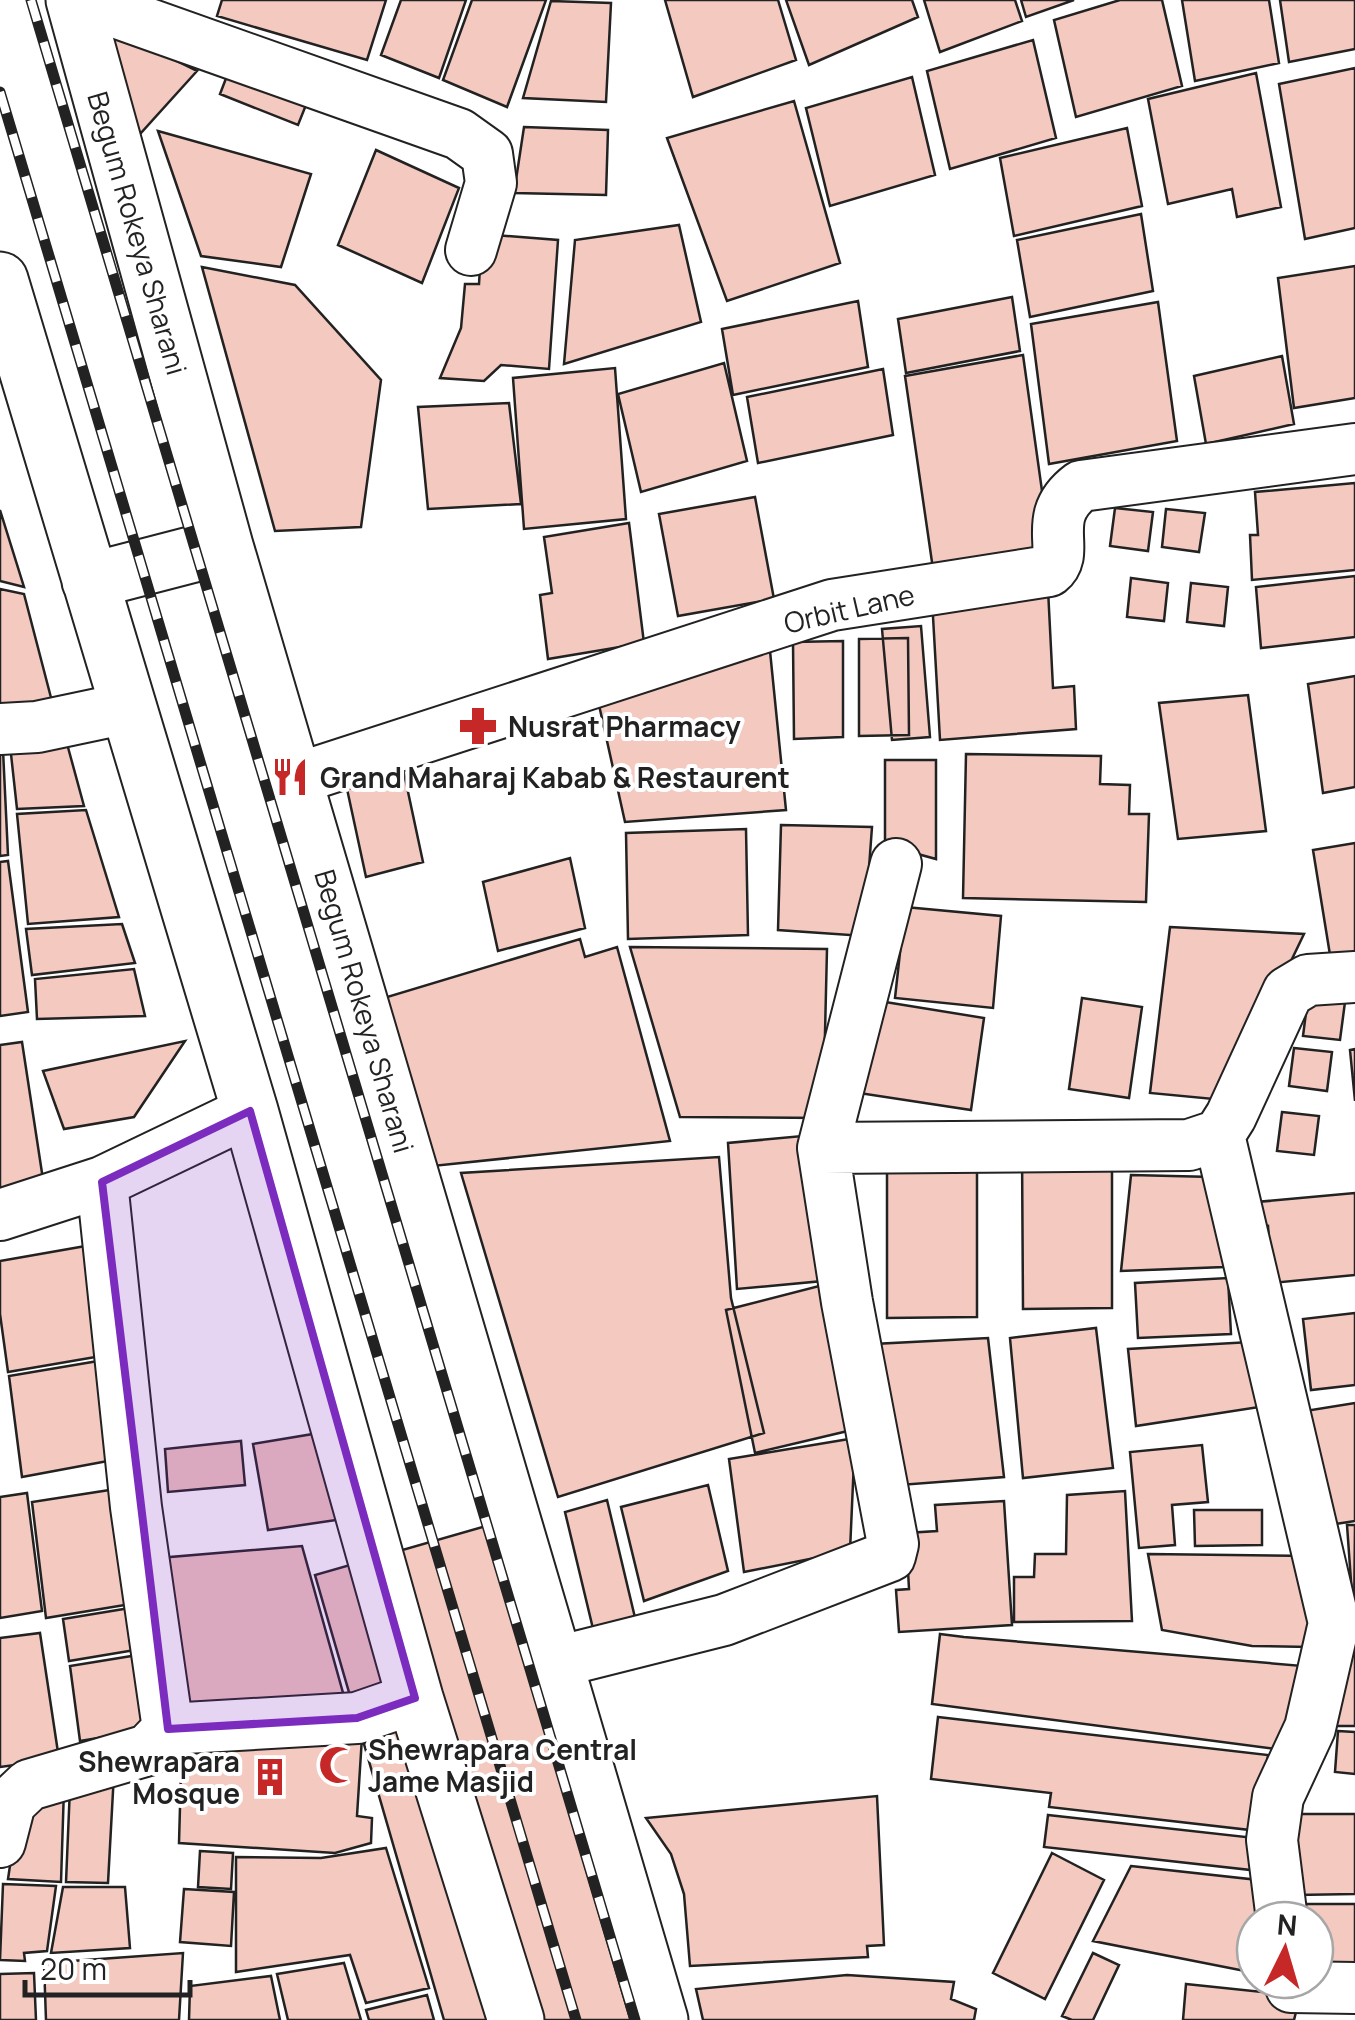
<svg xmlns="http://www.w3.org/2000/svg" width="1355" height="2020" font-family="Manrope,sans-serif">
<rect width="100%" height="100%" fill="#fff"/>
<path fill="#f3c9c0" stroke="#222" stroke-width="2.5" d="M222,0H386L367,60L217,16Z
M401,0H466L439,78L381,55Z
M472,0H546L507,107L443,80Z
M665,0H778L796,60L693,97Z
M786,0H912L918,17L809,65Z
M924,0H1015L1022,21L940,52Z
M1021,0H1074L1026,17Z
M1120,0H1162L1182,86L1076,117L1054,20Z
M1182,0H1269L1279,63L1195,81Z
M1280,0H1355V49L1289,62Z
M551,1L611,3L606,102L523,98Z
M105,26L197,71L140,134Z
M1033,40L1056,138L950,169L927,71Z
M230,68L308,100L298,125L220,94Z
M1355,68V228L1305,239L1279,84Z
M1256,73L1281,207L1237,217L1232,189L1168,204L1148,99Z
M912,77L935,175L830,206L806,108Z
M794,101L840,263L727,301L667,138Z
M524,127L608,130L606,195L514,193Z
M1127,128L1142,206L1014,236L1000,158Z
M158,131L311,174L281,267L201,256Z
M376,150L459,188L422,283L338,245Z
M1141,214L1153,291L1030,317L1017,240Z
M679,225L701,322L564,364L575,240Z
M482,234L558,240L549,369L501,365L484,381L440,378L461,328L465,284H479Z
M1355,266V398L1294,408L1278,278Z
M202,267L295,285L381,380L361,527L275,531Z
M1012,297L1020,351L906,373L898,319Z
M858,301L868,367L733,395L722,329Z
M1158,302L1177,441L1049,464L1031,324Z
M1023,355L1050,548L933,569L905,376Z
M1282,356L1294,424L1206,444L1194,376Z
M724,363L747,461L641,492L618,394Z
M615,368L626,519L524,529L513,378Z
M883,369L893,435L758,463L747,397Z
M509,403L521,504L428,509L418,407Z
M1355,483V570L1252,580L1250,535H1258L1255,492Z
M755,497L774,599L678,616L659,514Z
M1115,508L1153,512L1148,551L1110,546Z
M1166,509L1205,513L1199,552L1162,547Z
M0,510L24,587L0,581Z
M629,523L644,643L548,659L540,595L552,593L544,537Z
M1355,576V637L1261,648L1256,587Z
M1131,578L1168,583L1164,621L1127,617Z
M1191,583L1228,587L1224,626L1187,622Z
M0,589L24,594L55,713L0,716Z
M1048,589L1053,688L1074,686L1076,729L940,740L932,599Z
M921,626L930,737L892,740L882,629Z
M908,638L909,735L859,736V639Z
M769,641L786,810L625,822L597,696Z
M843,641V737L794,739L793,642Z
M1355,676V787L1323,793L1308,684Z
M1248,695L1266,831L1178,839L1159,703Z
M66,740L84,806L17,809L10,745Z
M3,750L8,855L0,856V751Z
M966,754L1101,756L1100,784L1130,785L1129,814H1149L1146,902L963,898Z
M401,759L423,862L366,877L344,775Z
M885,760H936V859L885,845Z
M86,810L119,917L28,924L17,814Z
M781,825L872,827L864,936L778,930Z
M746,829L748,935L628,939L626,833Z
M1355,843V958L1331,961L1313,850Z
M570,858L585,928L498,951L483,882Z
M8,861L28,1012L0,1016V862Z
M905,907L1001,916L993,1008L895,998Z
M122,924L135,963L32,975L26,929Z
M1170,927L1304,934L1224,1100L1150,1093Z
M580,939L585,957L617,947L670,1141L433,1166L387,997Z
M630,947L827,949L823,1118L680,1117Z
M134,969L145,1016L37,1019L35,979Z
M1308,997L1345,1002L1340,1040L1303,1036Z
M1082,998L1142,1007L1129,1098L1069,1089Z
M873,1000L984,1018L971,1110L859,1093Z
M185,1041L134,1117L64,1129L43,1071Z
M22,1042L44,1186L0,1193V1045Z
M1294,1048L1332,1052L1327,1091L1289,1086Z
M1355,1049V1101L1350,1050Z
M1282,1112L1319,1116L1314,1155L1277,1151Z
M824,1134L833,1280L737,1289L728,1143Z
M1112,1148V1308L1023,1309L1022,1150Z
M719,1157L731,1298L764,1433L558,1497L461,1173Z
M977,1157V1317L887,1318V1159Z
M1131,1175L1213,1177L1224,1267L1121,1271Z
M1355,1193V1275L1272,1283L1268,1226L1259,1227L1257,1202Z
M97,1244L113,1354L8,1372L0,1314V1261Z
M1228,1278L1231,1334L1138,1338L1135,1283Z
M823,1285L852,1430L755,1453L726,1310Z
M1355,1313V1385L1311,1390L1303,1319Z
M1096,1328L1113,1468L1023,1478L1010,1338Z
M988,1338L1004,1477L900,1485L874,1344Z
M1268,1341L1279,1404L1136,1426L1128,1349Z
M110,1359L124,1458L22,1477L9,1376Z
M1355,1403V1521L1316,1527L1299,1412Z
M319,1433L343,1519L268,1530L253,1444Z
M855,1438L850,1551L744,1572L729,1459Z
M241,1441L245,1485L168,1492L165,1449Z
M1202,1445L1208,1502L1172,1505L1175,1545L1139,1548L1130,1452Z
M708,1485L728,1571L644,1601L621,1507Z
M129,1487L143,1602L46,1618L32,1502Z
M1125,1491L1132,1621L1014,1622V1577H1034L1035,1554H1066L1067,1495Z
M27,1493L42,1611L0,1618V1497Z
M607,1500L637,1626L595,1637L565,1512Z
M1004,1501L1012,1625L899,1632L896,1590L909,1589L906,1533L937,1531L935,1505Z
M1194,1510H1262V1545L1195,1546Z
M514,1518L659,2020H444L315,1575Z
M1347,1525H1355L1354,1623Z
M302,1546L345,1700L175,1723L147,1559Z
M1148,1554L1313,1556L1310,1647L1252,1646L1162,1630Z
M142,1606L147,1648L69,1661L63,1619Z
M40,1633L59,1759L0,1767V1638Z
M940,1634L964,1637L1303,1666L1283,1750L932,1704Z
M1334,1645H1355V1726H1335Z
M150,1653L159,1728L80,1741L70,1666Z
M938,1717L1268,1755L1259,1831L1049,1807L1051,1793L931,1779Z
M1338,1731L1355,1732V1774L1335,1772Z
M182,1735L362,1737L357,1816L372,1818L371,1843L335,1853L179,1843Z
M114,1773L108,1883L66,1882L70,1787Z
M64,1788L61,1882L8,1879L19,1805Z
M877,1796L884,1945L867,1946L868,1957L690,1966L684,1894L671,1854L646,1818Z
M1295,1814H1355V1894L1296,1895Z
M1048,1815L1264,1839L1260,1871L1044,1847Z
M386,1848L429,1988L366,2003L350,1955L236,1972V1857L321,1858Z
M200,1851L233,1853L231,1889L198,1887Z
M1052,1853L1104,1880L1045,1999L993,1973Z
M1131,1866L1258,1880L1260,1920H1255V1973L1093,1941Z
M3,1884L56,1886L47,1951L24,1953L25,1961L0,1960Z
M63,1887H125L130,1948L51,1953Z
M184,1889L234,1892L231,1946L180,1942Z
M1297,1904H1355V1984L1315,1980V1920H1297Z
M183,1953L179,2020H46L44,1963Z
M1093,1953L1119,1965L1093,2020H1072L1062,2016Z
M344,1963L361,2020H288L277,1974Z
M34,1973L36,2020H0V1974Z
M847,1975L954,1982L951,1999L976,2009L974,2020H703L696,1989Z
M271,1976L280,2020H189L190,1986Z
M1186,1984L1291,1995L1290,2012H1296L1294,2020H1183Z
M427,1995L434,2020H369L366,2010Z"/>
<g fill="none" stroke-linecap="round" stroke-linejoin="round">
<g stroke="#222" stroke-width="54">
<path id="street" d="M81,0L459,134L487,154L491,183L471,250
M0,729L37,727L127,708
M296,779L832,605L1049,571C1073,552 1038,518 1081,486L1355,449
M1219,1135L1334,1623L1310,1728L1278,1797L1272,1840L1282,1920
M823,1148L896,864
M102,1182L136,1507L168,1729L357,1718L415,1698
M0,1215L102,1182L250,1111
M557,1662L724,1620L890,1556L893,1544L847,1302L823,1148L1189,1145L1219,1135L1231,1116L1288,992L1308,980L1355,977
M0,1842L10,1803L29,1785L148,1750L168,1729
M1290,1980L1291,1987L1355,1988"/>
</g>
<g stroke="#222" stroke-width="59">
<path id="primary" d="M74,0L225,546L660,2020
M0,280L250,1111L415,1698L516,2020
M90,581L225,546"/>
</g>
<use href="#street" stroke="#fff" stroke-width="50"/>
<use href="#primary" stroke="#fff" stroke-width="55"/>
<g stroke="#222" stroke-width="11">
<path id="rail" d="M31,0L635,2020
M0,92L576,2020"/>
</g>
<use href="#rail" stroke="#fff" stroke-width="8" stroke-dasharray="22" stroke-linecap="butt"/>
</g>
<path fill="#7b2cbf" fill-opacity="0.2" stroke="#7b2cbf" stroke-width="8" stroke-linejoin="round" d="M250,1111L415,1698L357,1718L168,1729L102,1182Z"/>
<defs>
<g id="pharmacy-bare" transform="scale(3)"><path d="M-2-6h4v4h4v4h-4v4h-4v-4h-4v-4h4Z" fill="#c62828" stroke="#fff" stroke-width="2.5" paint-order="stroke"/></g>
<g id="restaurant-bare" transform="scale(3)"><path d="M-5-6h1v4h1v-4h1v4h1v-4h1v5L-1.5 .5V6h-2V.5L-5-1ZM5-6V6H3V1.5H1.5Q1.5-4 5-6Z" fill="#c62828" stroke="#fff" stroke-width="2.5" paint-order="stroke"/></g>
<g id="mosque-bare" transform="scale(3)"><path d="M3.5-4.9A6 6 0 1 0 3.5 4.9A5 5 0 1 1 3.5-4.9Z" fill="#c62828" stroke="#fff" stroke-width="2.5" paint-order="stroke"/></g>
<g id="building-bare" transform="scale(3)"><path d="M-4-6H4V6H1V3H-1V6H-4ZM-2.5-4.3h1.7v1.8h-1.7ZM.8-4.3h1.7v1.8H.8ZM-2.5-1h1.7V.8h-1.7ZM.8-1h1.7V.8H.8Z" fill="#c62828" stroke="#fff" stroke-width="2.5" paint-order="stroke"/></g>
</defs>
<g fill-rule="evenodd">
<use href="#pharmacy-bare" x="478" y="726"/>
<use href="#restaurant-bare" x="290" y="777"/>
<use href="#mosque-bare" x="338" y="1765"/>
<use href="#building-bare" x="270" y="1777"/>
</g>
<g text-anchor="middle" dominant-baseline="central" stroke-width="8" stroke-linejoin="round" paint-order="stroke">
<g font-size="28" fill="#222" stroke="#fff">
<text transform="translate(138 233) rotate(74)">Begum Rokeya Sharani</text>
<text transform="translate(849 608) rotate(-13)">Orbit Lane</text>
<text transform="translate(365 1011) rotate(74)">Begum Rokeya Sharani</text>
</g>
<g font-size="28" font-weight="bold" fill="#222" stroke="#fff" text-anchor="start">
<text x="508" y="726">Nusrat Pharmacy</text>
<text x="320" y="777">Grand Maharaj Kabab &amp; Restaurent</text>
<text x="368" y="1749">Shewrapara Central<tspan x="368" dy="32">Jame Masjid</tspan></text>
<text x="240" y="1761" text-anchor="end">Shewrapara<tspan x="240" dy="32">Mosque</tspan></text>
</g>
</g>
<g transform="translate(1285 1950) rotate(5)"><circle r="48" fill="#ffffff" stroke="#a7a7a7" stroke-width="2.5"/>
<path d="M0-8L18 38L0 25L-18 38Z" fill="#c62828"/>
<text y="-15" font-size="28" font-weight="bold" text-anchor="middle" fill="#222222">N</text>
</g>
<path d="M25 1980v15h165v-15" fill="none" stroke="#222222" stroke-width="5"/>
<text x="40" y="1980" font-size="30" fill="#222222" stroke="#ffffff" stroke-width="8" paint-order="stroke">20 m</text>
</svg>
